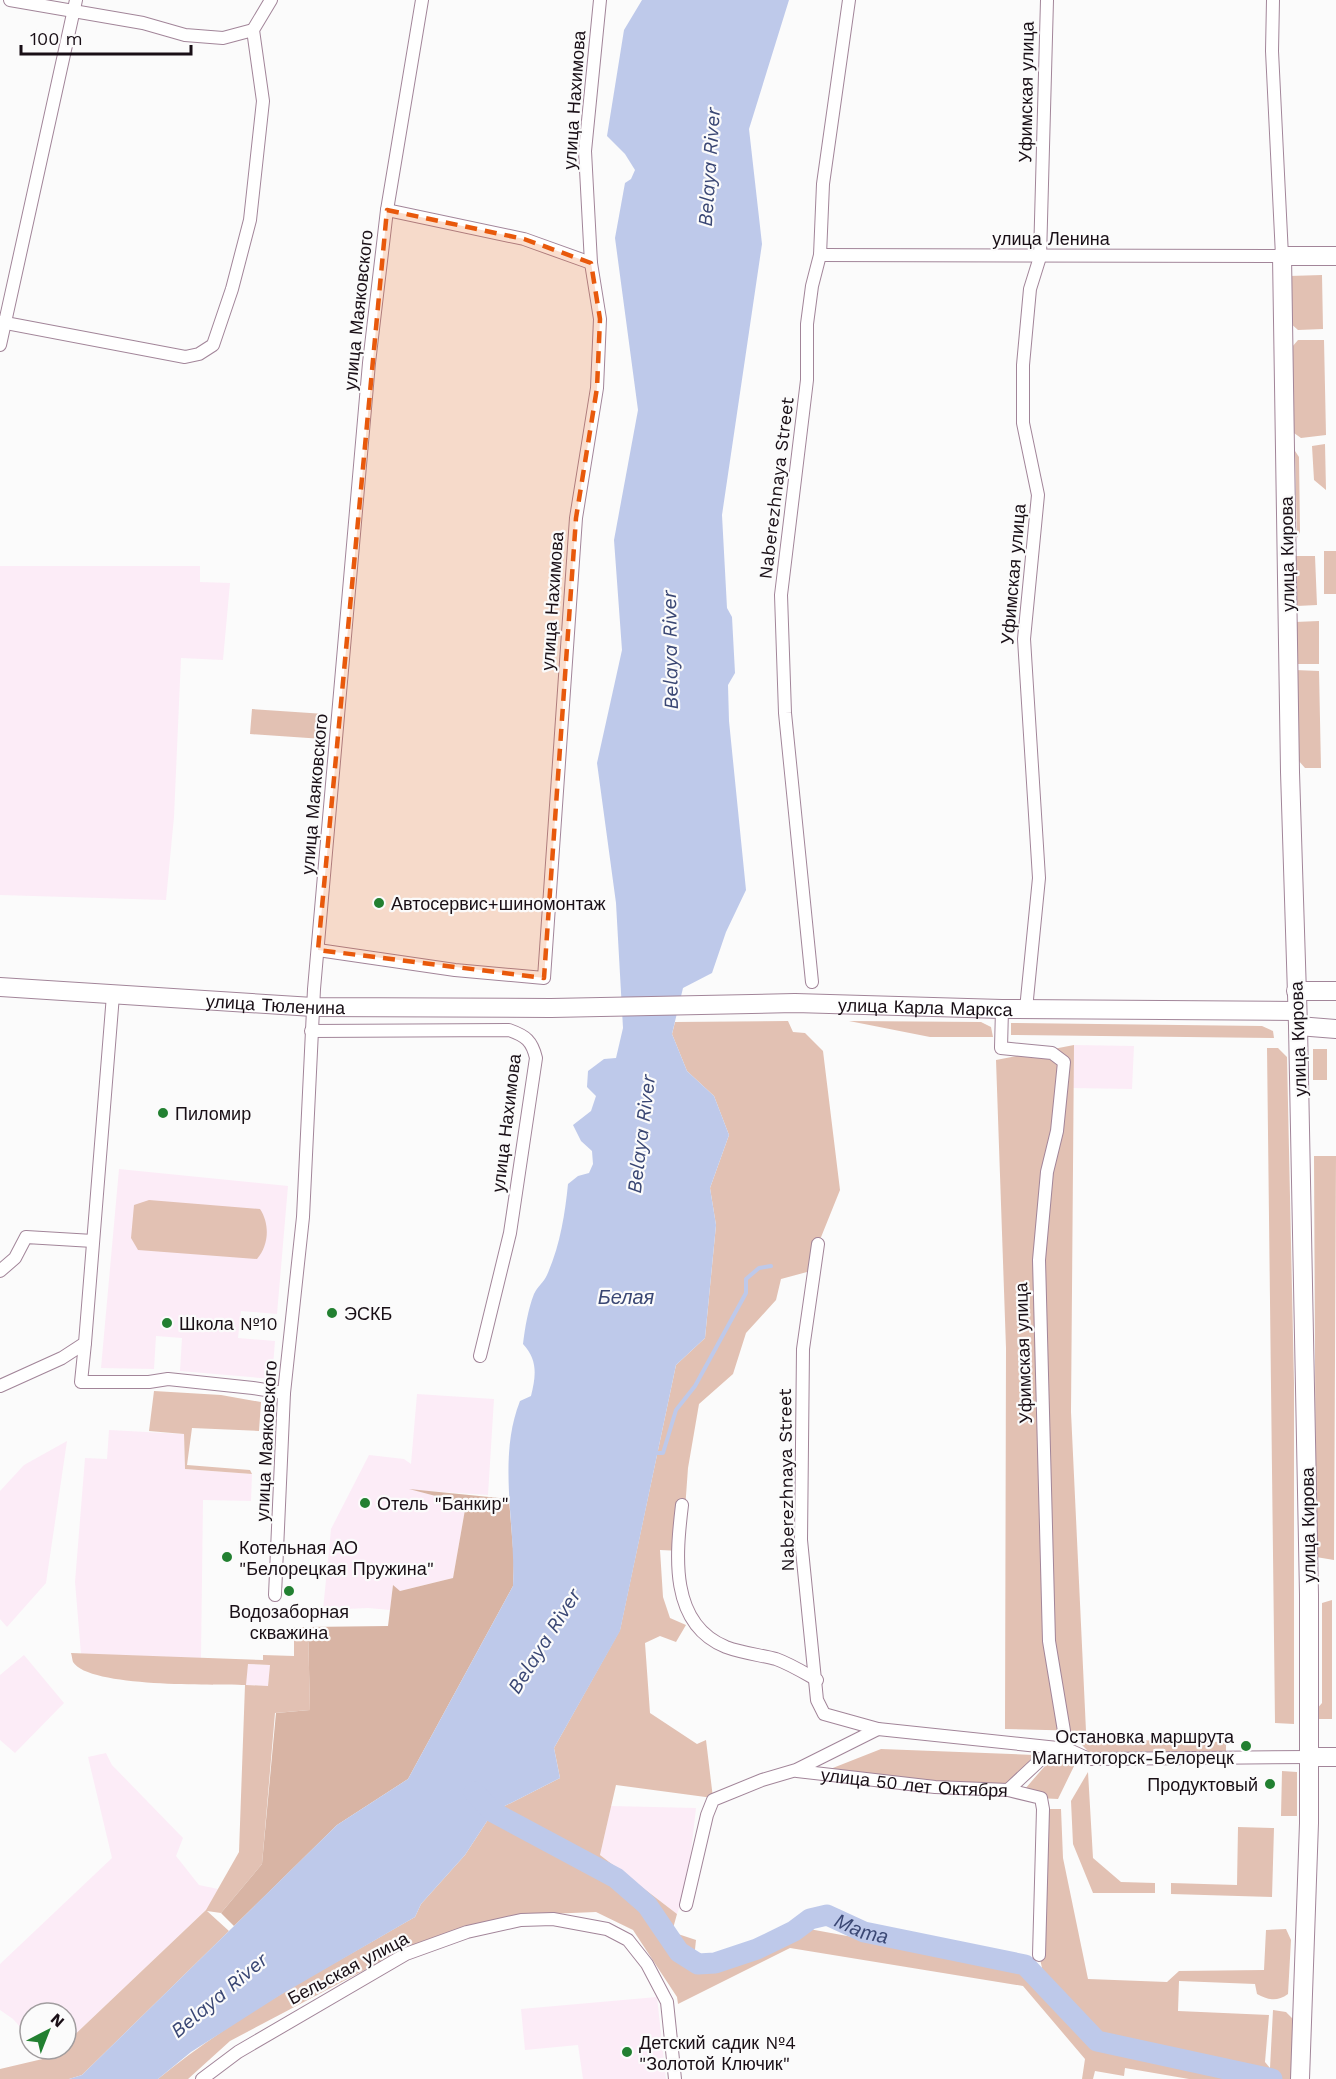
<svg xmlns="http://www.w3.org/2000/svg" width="1336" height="2079" font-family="'Work Sans',sans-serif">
<rect width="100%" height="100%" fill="#fbfbfb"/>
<path fill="#fcecf7" d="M0,566H200V582L230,583L223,660L181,658L174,817L166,900L0,895Z
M1074,1045L1134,1046L1132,1089L1071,1088Z
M119,1169L288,1186L277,1314L241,1311L238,1338L275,1341L272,1379L180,1371L182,1338L156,1336L154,1369L101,1368Z
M417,1394L494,1399L488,1495L413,1490L466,1504L453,1578L400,1591L393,1586L390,1610L368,1608L323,1610L331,1529L369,1455L404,1459L411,1464Z
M109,1430L184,1434L185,1469L252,1474L251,1501L203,1500L201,1658L81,1654L75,1582L85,1458L107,1459Z
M67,1441L46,1583L7,1627L0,1619V1491L24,1465Z
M24,1655L64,1703L15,1753L0,1740V1675Z
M248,1664L270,1665L268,1686L245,1685Z
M106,1753L112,1765L183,1838L176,1856L199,1885L218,1889L206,1910L66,2043V2013H30V2038L13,2019L0,2010V1964L112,1858L88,1757Z
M611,1806L696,1808L687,1887L677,1914L600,1855Z
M657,1997L666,2079H583L578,2045L525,2050L521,2009Z"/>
<path fill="#e2c1b3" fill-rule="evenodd" d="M1322,275L1323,329L1298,330L1289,322V276Z
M1298,340H1324L1326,435L1301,438L1294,433L1292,347Z
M1325,444L1326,490L1314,480L1312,446Z
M1295,451L1299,457L1300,532L1297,538Z
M1324,551H1336V594H1324Z
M1296,556H1315L1317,605L1297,606Z
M1319,621V664H1295V622Z
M1295,670L1319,671L1321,768H1305L1298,760Z
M252,709L325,714L323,739L250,734Z
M788,1021L793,1032L805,1033L823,1051L840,1190L807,1272L781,1279L776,1300L746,1333L733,1374L699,1404L688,1468L682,1551L660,1550L663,1597L670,1618L686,1625L676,1642L660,1636L645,1643L650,1713L697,1744L706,1740L713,1798L616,1785L600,1855L677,1914L672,1932L696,1940L694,1959L711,1961L793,1926L1043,1972L1039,1955L1043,1809H1061L1063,1858L1088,1979L1167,1982L1179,1971L1264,1970L1266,1930L1286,1929L1291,1940L1288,1994C1277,2002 1268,2000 1257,1994L1255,1984L1179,1981L1178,2011L1269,2015L1265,2062L1270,2068L1273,2010L1286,2012L1295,2021L1293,2079H1189L1125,2068L1124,2076L1095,2071L1093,2079H1082L1085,2059L1023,1986L790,1948L678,2004L677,1997L633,1930L596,1912L522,1915L395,1954L230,2041L188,2079H158C236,2015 327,1968 415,1917L421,1904L465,1855L493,1812L560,1778L554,1748L620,1630L676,1365L705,1338L716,1225L710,1188L729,1135L714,1096L687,1071L672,1034L675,1022Z
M849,1021L981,1022L991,1027L993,1037H930Z
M1011,1023L1262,1026L1273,1031L1274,1038L1011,1035Z
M1074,1045L1071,1412L1086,1731L1005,1729L1006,1348L996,1060Z
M1267,1048H1278L1287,1057L1294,1383V1724L1275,1723Z
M1313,1049H1327V1080H1313Z
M1314,1156H1336L1334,1560L1316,1557Z
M149,1200L260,1209C270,1224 269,1245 257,1259L138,1250L131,1238L134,1205Z
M154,1391L221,1395L261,1402L259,1431L192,1428L187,1465L250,1470L252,1474L185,1469L184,1434L149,1431Z
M1332,1600V1719H1316V1710L1322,1703V1603Z
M294,1627H308L310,1710L275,1713L262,1864L221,1913L207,1911L229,1931L82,2075L69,2079H0V2069L51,2057L59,2049H66V2043L206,1910L239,1852L245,1685C215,1684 89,1688 73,1662C72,1659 72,1656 71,1653L263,1660V1655L294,1656ZM248,1664L270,1665L268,1686L246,1685Z
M1076,1739L1226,1742V1751L1089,1752Z
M881,1749L1034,1755L1002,1795L815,1775Z
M1051,1759L1077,1760L1058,1799L1018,1797Z
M1282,1771L1297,1772V1816H1281Z
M1088,1772L1093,1858L1121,1882L1155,1883V1893H1093L1073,1844L1071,1801Z
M1238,1827L1274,1828L1272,1897L1171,1894V1883L1237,1885Z"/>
<path fill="#d8b4a4" d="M409,1489L509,1499L514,1561L513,1586L408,1779L337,1825L234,1926L221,1913L262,1864L276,1713L310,1710L308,1627L388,1626L393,1585L400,1591L453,1578L466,1504Z"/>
<path fill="#bec9ea" d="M642,0H789L749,129L762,244L722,515L727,608L732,617L735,673L728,685L729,721L746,890L726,932L712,973L683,988L672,1034L687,1071L714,1096L729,1135L710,1188L716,1225L705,1338L676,1365L620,1631L554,1748L560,1778L493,1812L465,1855L421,1904L415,1917L282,1994L191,2052L158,2079H69L82,2075L337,1825L408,1779L513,1586C516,1525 497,1459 520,1401L531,1396C536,1376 538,1360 523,1344C525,1328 528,1309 534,1294C537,1287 544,1282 547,1275C560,1246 565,1214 568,1184L578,1176L589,1173L593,1164L592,1151L581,1141L573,1125L591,1111L596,1096L587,1087L588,1071L604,1059L616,1058L623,1028L616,903L597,763L622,650L614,540L638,410L615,238L625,183L631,179L635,170L625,154L607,136L624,30Z"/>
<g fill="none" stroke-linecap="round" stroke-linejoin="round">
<path stroke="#bec9ea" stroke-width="4" d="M654,1453H663L676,1410L695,1386L746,1293V1279L759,1268L771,1266"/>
<path stroke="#bec9ea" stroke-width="21" id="s1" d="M474,1792L493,1812L616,1878L647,1905L679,1952L698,1964L715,1963L757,1949L794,1931L810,1919L827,1915L864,1932L1025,1965L1097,2041L1272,2079"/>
<g stroke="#a28599" stroke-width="14">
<g id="street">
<path d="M10,0L143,23L185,35L223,38L253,30"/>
<path d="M387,210L524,239L591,263"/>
<path d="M820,255L1282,256L1272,51L1273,0"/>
<path d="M0,322L185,357L199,354L213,345L232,289L250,220L263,101L253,30L271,0"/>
<path d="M0,345L76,0"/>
<path d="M318,950L455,970L544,978L576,518L597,388L600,319L591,263L585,151L600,0"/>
<path d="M812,982L785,713L781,595L807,380V324L812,286L820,255L823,184L849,0"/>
<path d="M1002,1009L1001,1048L1052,1053L1064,1062L1057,1131L1047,1172L1039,1260L1049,1641L1067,1749"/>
<path d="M1026,1009L1039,878L1024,639L1038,495L1023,423V365L1030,289L1040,257L1047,0"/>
<path d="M311,1031L509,1030C526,1036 532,1041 536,1058L510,1233L480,1356"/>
<path d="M818,1244L803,1349L801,1540L817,1700L824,1714L878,1729L1067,1749L1089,1759L1309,1757"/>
<path d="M0,1271L15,1258L26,1237L93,1241"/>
<path d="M85,1343L81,1382H149L168,1379L253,1388L284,1393"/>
<path d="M0,1386L62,1358L85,1343L113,995"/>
<path d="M682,1505C676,1555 669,1624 726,1647C742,1653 760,1655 776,1659C790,1664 803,1672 817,1680"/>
<path d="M275,1595L284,1393L303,1217L314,989L369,363L387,210L422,0"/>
<path id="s2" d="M797,1771L935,1787L1008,1790L1053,1748"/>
<path d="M1008,1790L1041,1798L1043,1809L1039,1955"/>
<path d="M686,1905L707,1815L713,1800L762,1780L796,1770L878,1729"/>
<path d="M202,2079L238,2052L406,1954L467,1932L521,1920L553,1919L607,1929L628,1940L647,1964L667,2002L675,2079"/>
</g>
</g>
<g stroke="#a28599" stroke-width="20">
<g id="secondary">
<path id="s3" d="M0,987L313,1007L551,1008L795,1003L1002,1009L1297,1011"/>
<path d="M1296,991H1336"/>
<path d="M1298,1026L1336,1029"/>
<path d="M1309,1757H1336"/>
<path d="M1300,2079L1309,1823V1595L1298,1026L1290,772L1282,256H1336"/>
</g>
</g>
<use href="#street" stroke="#fff" stroke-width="12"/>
<use href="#secondary" stroke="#fff" stroke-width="18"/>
</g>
<path fill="#e8590c" fill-opacity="0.2" stroke="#e8590c" stroke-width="4.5" stroke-dasharray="12 8" stroke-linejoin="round" d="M387,210L524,239L591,263L600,319L597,388L576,518L544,978L318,950Z"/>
<g fill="#228031" stroke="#fbfbfb" stroke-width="2">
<circle cx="379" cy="903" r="6"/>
<circle cx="163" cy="1113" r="6"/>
<circle cx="332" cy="1313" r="6"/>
<circle cx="167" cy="1323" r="6"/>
<circle cx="365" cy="1503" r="6"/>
<circle cx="227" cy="1557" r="6"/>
<circle cx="289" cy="1591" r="6"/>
<circle cx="1246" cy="1746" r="6"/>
<circle cx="1270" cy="1784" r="6"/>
<circle cx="627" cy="2052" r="6"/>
</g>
<g text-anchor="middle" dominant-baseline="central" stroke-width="4.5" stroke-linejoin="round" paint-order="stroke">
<g font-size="18" fill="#190f16" stroke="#fbfbfb">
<text transform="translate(1026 92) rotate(-89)">Уфимская улица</text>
<text transform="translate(574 100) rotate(-86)">улица Нахимова</text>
<text x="1051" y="238">улица Ленина</text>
<text transform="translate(358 310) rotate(-84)">улица Маяковского</text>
<text transform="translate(776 488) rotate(-83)">Naberezhnaya Street</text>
<text transform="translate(1287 554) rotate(-91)">улица Кирова</text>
<text transform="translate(1013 574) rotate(-85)">Уфимская улица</text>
<text transform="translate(552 601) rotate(-86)">улица Нахимова</text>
<text transform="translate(314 794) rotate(-85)">улица Маяковского</text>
<text stroke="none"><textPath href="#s3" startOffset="276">улица Тюленина</textPath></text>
<text stroke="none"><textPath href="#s3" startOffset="926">улица Карла Маркса</textPath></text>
<text transform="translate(1298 1039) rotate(-92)">улица Кирова</text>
<text transform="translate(506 1123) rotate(-83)">улица Нахимова</text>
<text transform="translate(1023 1353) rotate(-92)">Уфимская улица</text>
<text transform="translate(266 1441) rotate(-87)">улица Маяковского</text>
<text transform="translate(786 1480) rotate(-91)">Naberezhnaya Street</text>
<text transform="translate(1308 1525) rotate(-91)">улица Кирова</text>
<text stroke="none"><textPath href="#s2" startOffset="118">улица 50 лет Октября</textPath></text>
<text transform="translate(348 1968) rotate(-28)">Бельская улица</text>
</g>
<g font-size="18" fill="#190f16" stroke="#fbfbfb" text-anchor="start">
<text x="391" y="903">Автосервис+шиномонтаж</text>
<text x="175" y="1113">Пиломир</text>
<text x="344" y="1313">ЭСКБ</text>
<text x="179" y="1323">Школа №10</text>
<text x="377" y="1503">Отель "Банкир"</text>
<text x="239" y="1547">Котельная АО<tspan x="239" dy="21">"Белорецкая Пружина"</tspan></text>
<text x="289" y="1611" text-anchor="middle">Водозаборная<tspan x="289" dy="21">скважина</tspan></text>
<text x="1234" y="1736" text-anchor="end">Остановка маршрута<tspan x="1234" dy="21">Магнитогорск-Белорецк</tspan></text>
<text x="1258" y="1784" text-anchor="end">Продуктовый</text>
<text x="639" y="2042">Детский садик №4<tspan x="639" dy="21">"Золотой Ключик"</tspan></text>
</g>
<g font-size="20" font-style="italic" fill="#3a4774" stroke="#fbfbfb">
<text transform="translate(709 167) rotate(-86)">Belaya River</text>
<text transform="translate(670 650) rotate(-91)">Belaya River</text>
<text transform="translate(641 1134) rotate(-83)">Belaya River</text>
<text x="626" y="1297">Белая</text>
<text transform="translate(544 1641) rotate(-58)">Belaya River</text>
<text stroke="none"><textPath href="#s1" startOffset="465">Мата</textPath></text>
<text transform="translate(219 1995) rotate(-40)">Belaya River</text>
</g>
</g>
<g transform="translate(48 2031) rotate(42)"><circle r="28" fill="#fbfbfb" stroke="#a19d9f" stroke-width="1.5"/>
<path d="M0-4.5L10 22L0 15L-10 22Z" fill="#228031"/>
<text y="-9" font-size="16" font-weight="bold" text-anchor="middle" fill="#190f16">N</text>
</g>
<path d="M21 45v9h170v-9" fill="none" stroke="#190f16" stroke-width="3"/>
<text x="30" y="45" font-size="18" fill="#190f16" stroke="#fbfbfb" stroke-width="4.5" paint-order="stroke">100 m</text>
</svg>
